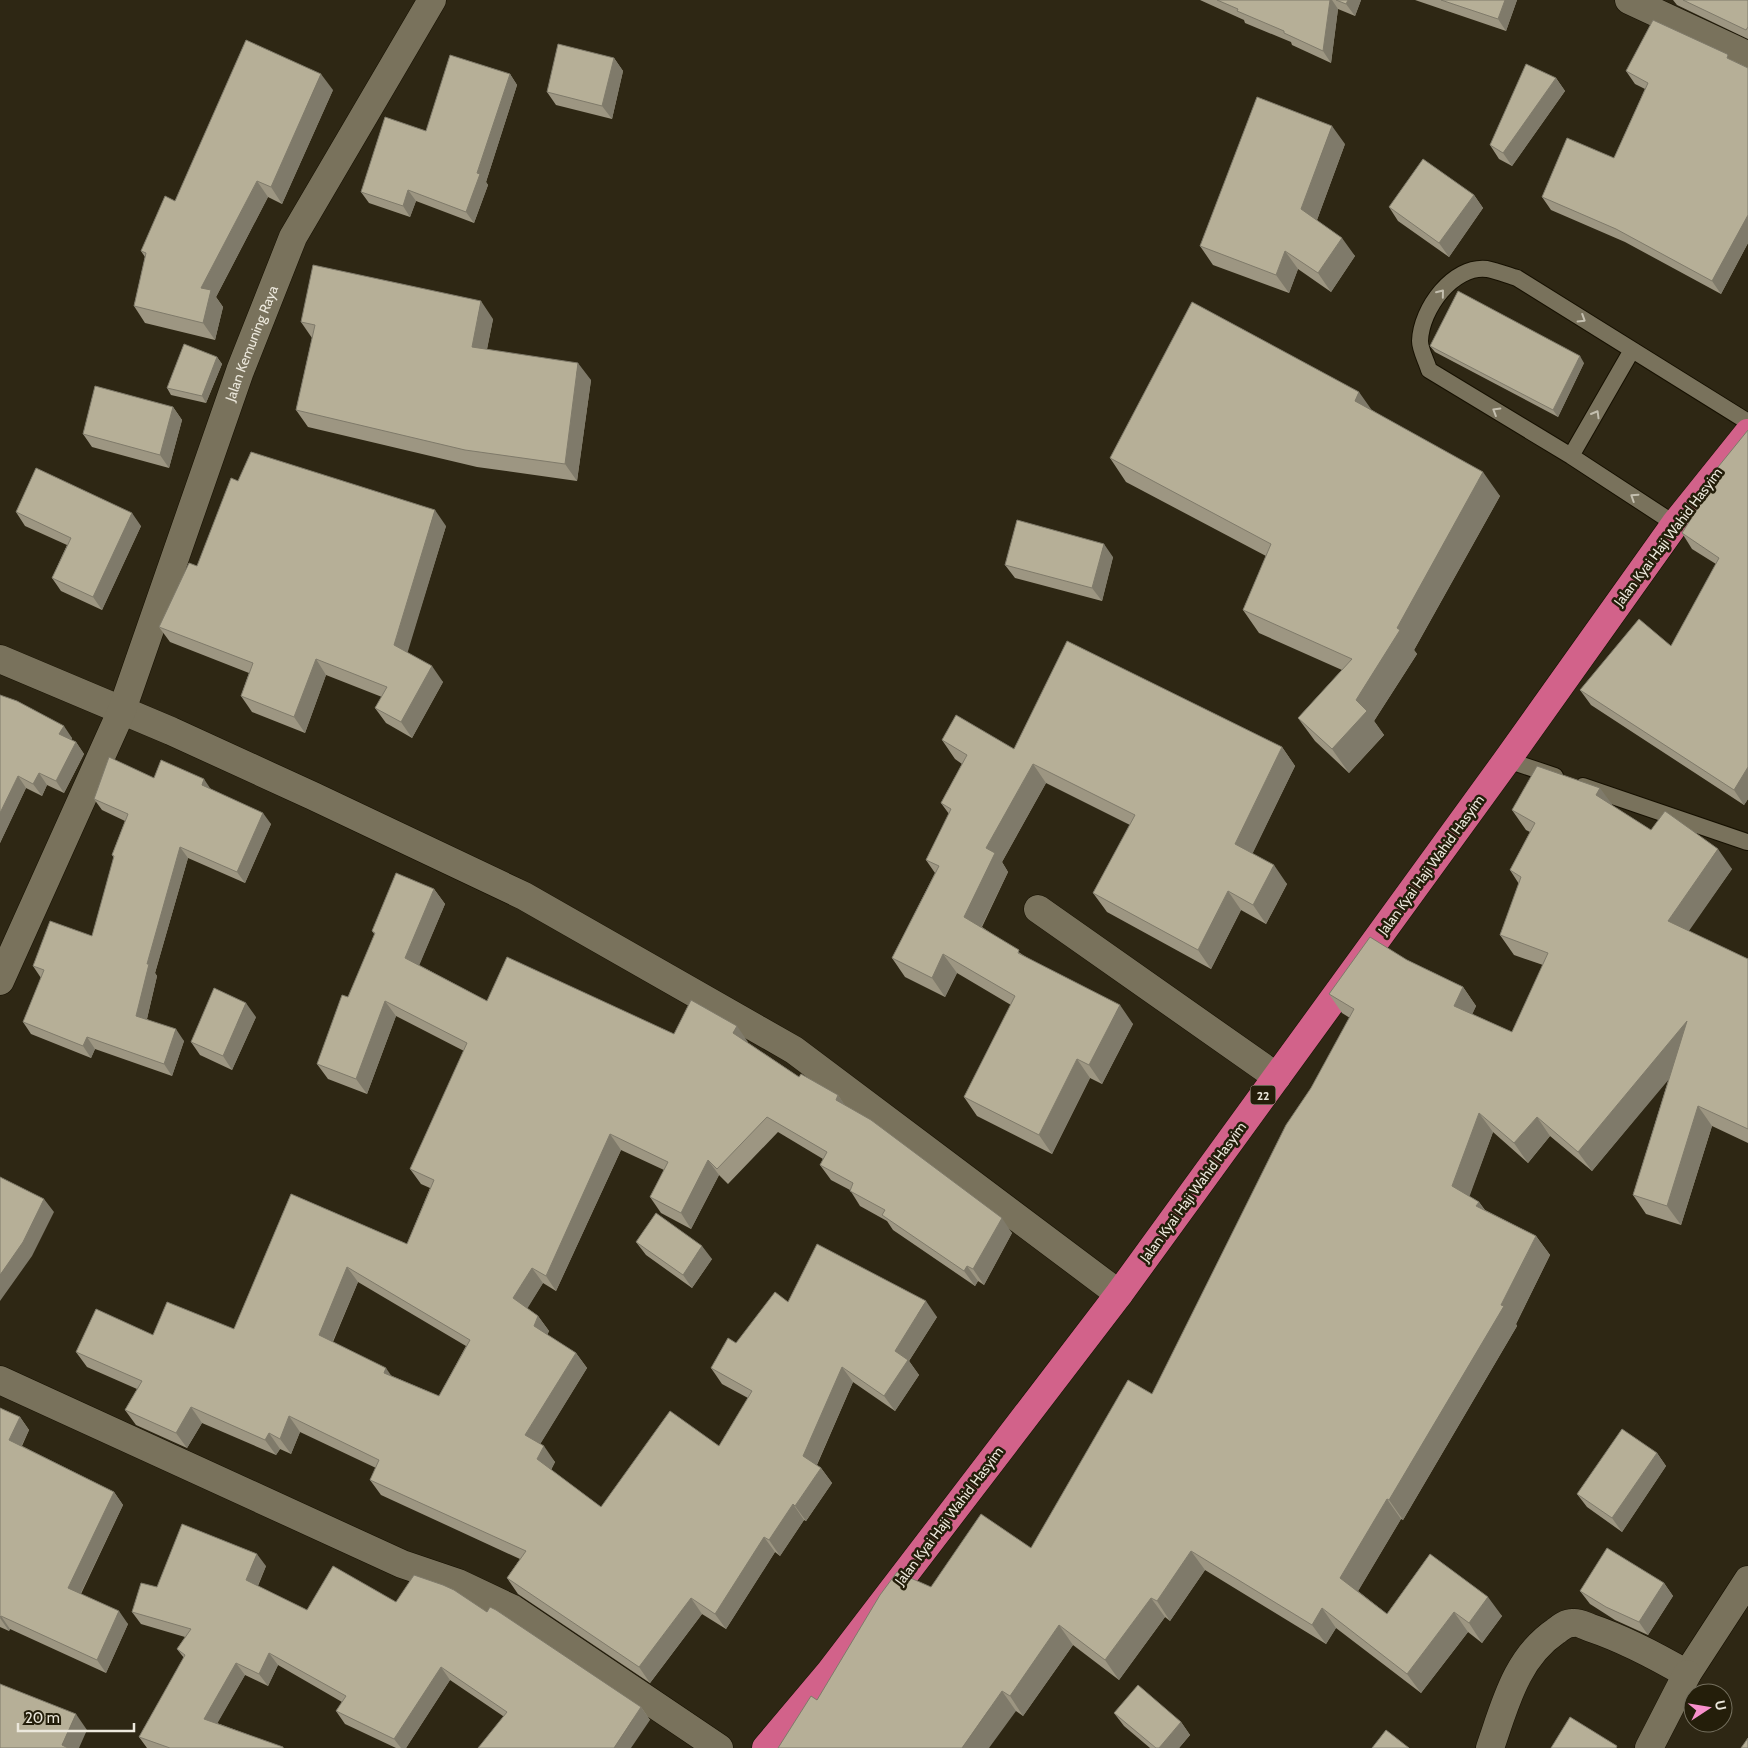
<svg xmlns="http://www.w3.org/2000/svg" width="1748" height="1748" font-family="Cabin,sans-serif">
<rect width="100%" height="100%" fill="#2e2714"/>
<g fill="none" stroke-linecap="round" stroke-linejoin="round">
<g stroke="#161001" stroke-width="18">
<path id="service" d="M1571,456L1632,350
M1675,524L1571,456L1429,370C1427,362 1420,350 1420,341C1421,309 1453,265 1487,269C1497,271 1507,275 1517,278L1748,422
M1507,760L1555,776
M1583,786L1747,842"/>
</g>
<g stroke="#161001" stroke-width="29">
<g id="minor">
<path d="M1629,0L1743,53L1748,56"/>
<path d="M0,659L171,731L313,796L524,896L794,1050L1119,1294"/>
<path d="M1038,909L1277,1077"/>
<path id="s1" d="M0,981L122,710L240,371L293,237L432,0"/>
<path d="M0,1380L402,1564L458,1583L513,1609L719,1748"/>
<path d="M1490,1748C1505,1705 1516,1658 1556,1631C1561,1627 1566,1623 1573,1623C1579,1622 1585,1626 1591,1628C1624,1639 1656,1656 1687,1674L1748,1580"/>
<path d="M1649,1748L1687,1674"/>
</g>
</g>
<g stroke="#161001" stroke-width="29">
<path id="trunk" d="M766,1748L830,1672L1119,1294L1507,760L1675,524L1748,433"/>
</g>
<use href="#service" stroke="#79725c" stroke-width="16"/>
<use href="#minor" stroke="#79725c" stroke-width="28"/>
<use href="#trunk" stroke="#d2628a" stroke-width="28"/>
</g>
<path fill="#9d9682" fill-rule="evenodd" d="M1200,0H1361L1355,16L1338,9L1331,63L1292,45L1291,42L1245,23L1244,20Z
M1415,0H1517L1506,31Z
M1673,0H1748V39L1677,5Z
M614,58L623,71L612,119L556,105L547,92Z
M1732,60L1748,68V243L1721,294L1625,242L1551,210L1542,197L1614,158L1645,89L1635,84L1626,71Z
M510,74L517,85L486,182L488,185L474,223L416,201L410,217L369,203L361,192L426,131Z
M1556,78L1565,91L1512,166L1499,159L1490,145Z
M333,90L282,204L268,197L216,297L223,307L215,340L145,323L134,306L145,257L141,251L175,201Z
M1345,144L1317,220L1355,256L1331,292L1298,269L1289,293L1213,265L1200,246Z
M1474,195L1483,208L1449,257L1398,221L1389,207Z
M493,319L487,349L591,380L577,481L477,467L308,427L296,410L312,338L301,322Z
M1430,346L1584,363L1558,417L1435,352Z
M217,357L222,364L206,403L171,395L167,388Z
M173,407L182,420L169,468L92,447L83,434Z
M1372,410L1500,496L1414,650L1417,654L1374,721L1384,735L1349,773L1315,741L1298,718L1342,670L1259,633L1243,610L1266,556L1126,482L1110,458Z
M1748,430V799L1744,805L1591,705L1580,690L1671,646L1716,564L1692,549L1682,533L1718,477L1714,472Z
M16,512L141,526L102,610L61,591L52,578L67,545L25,526Z
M446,526L407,652L443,682L412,738L386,723L375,708L382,697L326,675L305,733L252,712L241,696L249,673L170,642L159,627L197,566Z
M1113,557L1102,601L1015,578L1005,565Z
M0,695L72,738L71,740L76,742L84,754L64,793L47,785L42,796L26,788L0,843Z
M942,740L1014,749L1282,747L1295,766L1252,854L1287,884L1266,924L1241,910L1211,969L1107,912L1093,893L1130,825L1046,783L1002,862L1008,872L982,927L1023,955L1133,1024L1102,1084L1090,1078L1052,1154L977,1116L964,1097L1011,1005L957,973L945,997L905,977L892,958L935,873L926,860L949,814L941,803L962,764L955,759Z
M154,778L211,789L271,824L245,883L188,858L155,973L157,976L147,1019L184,1041L172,1076L95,1049L91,1058L31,1034L23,1022L41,978L33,966L92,936L114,858L112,855L125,821L102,810L94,799Z
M1613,806L1651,830L1732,869L1688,931L1748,959V1143L1712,1126L1681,1225L1646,1214L1633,1195L1669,1078L1592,1171L1550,1136L1528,1163L1493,1132L1469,1196L1479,1202L1485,1210L1536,1236L1550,1255L1516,1324L1517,1326L1403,1520L1401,1519L1358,1591L1387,1614L1430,1554L1502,1616L1482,1643L1468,1632L1421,1693L1336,1628L1326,1644L1205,1570L1170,1621L1165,1617L1119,1680L1073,1645L1023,1716L1016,1711L817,1700L931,1587L1031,1548L1152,1394L1311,1088L1350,1018L1342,1013L1329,994L1407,960L1463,987L1476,1006L1472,1014L1512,1032L1543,965L1514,955L1500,935L1519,884L1510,870L1530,832L1526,830L1512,810Z
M434,889L445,904L419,965L487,1001L674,1034L748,1042H747L799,1077L838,1095L845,1106L1012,1233L984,1285L978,1281L975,1286L893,1230L887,1221L860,1206L850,1190L831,1180L820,1165L823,1159L778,1132L728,1184L719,1175L691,1229L661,1213L650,1197L664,1170L621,1150L556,1291L543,1283L527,1308L538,1316L549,1331L547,1335L576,1353L587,1368L540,1444L555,1462L551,1470L601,1507L719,1446L748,1398L722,1384L711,1368L736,1343L788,1302L937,1317L909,1361L919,1375L895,1411L853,1382L817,1465L821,1468L832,1483L806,1521L804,1520L780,1556L775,1552L726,1629L702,1614L650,1683L518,1594L507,1578L520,1559L381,1495L370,1480L376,1468L300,1432L291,1454L280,1449L276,1455L202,1423L187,1448L136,1425L125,1410L137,1389L87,1367L76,1352L153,1335L234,1329L291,1194L407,1244L430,1188L421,1184L410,1169L464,1051L396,1016L367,1094L328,1079L317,1064L348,997L375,935L372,931ZM358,1282L466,1346L439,1396L392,1376L333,1342Z
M256,1017L232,1070L200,1055L191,1042Z
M636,1242L712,1259L692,1288L646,1255Z
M0,1408L20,1417L29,1430L22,1446L114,1492L123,1505L81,1594L128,1624L106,1673L10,1629L9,1631L0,1627Z
M1657,1453L1666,1466L1622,1532L1587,1507L1577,1494Z
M266,1566L258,1586L307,1610L396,1602L487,1612L641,1707L650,1720L503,1716L450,1680L406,1748H396L345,1724L336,1711L342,1702L278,1665L268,1686L245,1675L217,1723L284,1748H147L139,1737L184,1658L177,1649L185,1637L141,1624L132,1612L157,1587Z
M1664,1583L1673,1596L1648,1635L1615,1620L1590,1604L1580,1591Z
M1114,1713L1181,1722L1190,1735L1179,1748H1150L1124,1726Z"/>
<path fill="#7f7a6a" d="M1330,0H1332L1338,9L1331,63L1323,51Z
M1348,0H1361L1355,16L1346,4Z
M1505,0H1517L1506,31L1498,19Z
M614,58L623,71L612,119L602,106Z
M321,74L333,90L282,204L271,187Z
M510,74L517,85L486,182L488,185L474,223L466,212L477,173Z
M1556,78L1565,91L1512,166L1503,153Z
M1332,126L1345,144L1314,228L1301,209Z
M257,181L268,197L216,297L223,307L215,340L203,323L201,288Z
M408,190L416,201L410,217L403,206Z
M1474,195L1483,208L1449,257L1439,243Z
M1748,214V243L1721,294L1712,281Z
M1342,238L1355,256L1331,292L1318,273Z
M1285,251L1298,269L1289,293L1276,275Z
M481,301L493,319L484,364L472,347Z
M1580,356L1584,363L1558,417L1553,410Z
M217,357L222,364L206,403L202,396Z
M578,363L591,380L577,481L565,464Z
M1359,392L1376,416L1355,401Z
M173,407L182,420L169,468L160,455Z
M1483,472L1500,496L1414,650L1417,654L1374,721L1384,735L1349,773L1332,749L1356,700Z
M435,510L446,526L405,661L394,645Z
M132,513L141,526L102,610L93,597Z
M1104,544L1113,557L1102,601L1092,588Z
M316,659L326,675L305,733L294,717Z
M432,666L443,682L412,738L401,722Z
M64,726L72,738L68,746L59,734Z
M76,742L84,754L64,793L56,781Z
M1282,747L1295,766L1248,863L1235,844Z
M1033,764L1046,783L1002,862L1008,872L977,936L964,917L986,848Z
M1748,767V799L1744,805L1734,790Z
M39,773L47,785L42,796L33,784Z
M18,776L26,788L0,843V813Z
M204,779L212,791L202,785Z
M1600,788L1614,807L1596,795Z
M263,813L271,824L245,883L237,872Z
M180,847L188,858L155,973L157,976L145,1027L136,1016L147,964Z
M1718,849L1732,869L1682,941L1668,921Z
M1274,865L1287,884L1266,924L1253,905Z
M434,889L445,904L416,973L405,958Z
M1228,891L1241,910L1211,969L1198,950Z
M943,954L957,973L945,997L932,978Z
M1463,987L1476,1006L1467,1026L1454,1006Z
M385,1001L396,1016L367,1094L356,1079Z
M246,1003L256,1017L232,1070L223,1056Z
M1120,1005L1133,1024L1102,1084L1089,1065Z
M1687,1021L1701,1041L1592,1171L1578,1152Z
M737,1026L748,1042L744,1048L733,1033Z
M176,1029L184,1041L172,1076L164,1064Z
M87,1037L95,1049L91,1058L83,1046Z
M1077,1059L1090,1078L1052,1154L1039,1135Z
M838,1095L849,1111L836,1100Z
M1698,1106L1712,1126L1681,1225L1667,1206Z
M1479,1113L1493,1132L1466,1206L1452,1186Z
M1537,1117L1550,1136L1528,1163L1514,1143Z
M610,1134L621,1150L556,1291L546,1276Z
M708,1160L719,1175L691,1229L681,1213Z
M44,1199L54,1212L32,1256L0,1301V1275Z
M1479,1202L1492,1221L1476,1206Z
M1002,1218L1012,1233L984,1285L973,1269Z
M1536,1236L1550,1255L1516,1324L1517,1326L1403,1520L1389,1500L1501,1305Z
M702,1246L712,1259L692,1288L683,1275Z
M967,1266L978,1281L975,1286L964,1271Z
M347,1267L358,1282L329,1350L319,1335Z
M532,1268L543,1283L524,1314L513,1298Z
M926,1301L937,1317L909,1361L919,1375L895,1411L884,1396L895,1351Z
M538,1316L549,1331L544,1342L534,1326Z
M576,1353L587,1368L536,1451L525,1435Z
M842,1367L853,1382L814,1471L803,1456Z
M386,1368L397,1384L384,1373Z
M191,1407L202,1423L187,1448L176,1433Z
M289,1416L300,1432L291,1454L280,1439Z
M20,1417L29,1430L18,1453L9,1440Z
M269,1433L280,1449L276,1455L265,1440Z
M544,1446L555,1462L548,1475L537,1459Z
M1657,1453L1666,1466L1622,1532L1612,1518Z
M821,1468L832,1483L806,1521L795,1506Z
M114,1492L123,1505L77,1601L68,1588Z
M1387,1499L1401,1519L1354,1598L1340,1578Z
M793,1504L804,1520L780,1556L769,1540Z
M764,1537L775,1552L726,1629L715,1614Z
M1191,1551L1205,1570L1170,1621L1157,1601Z
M257,1554L266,1566L255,1592L246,1580Z
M1664,1583L1673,1596L1648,1635L1639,1622Z
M1488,1597L1502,1616L1482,1643L1469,1623Z
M691,1598L702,1614L650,1683L639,1667Z
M1151,1598L1165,1617L1119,1680L1105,1660Z
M1322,1608L1336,1628L1326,1644L1312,1625Z
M119,1611L128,1624L106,1673L97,1660Z
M1454,1612L1468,1632L1421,1693L1407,1674Z
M1,1616L10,1629L9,1631L0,1618Z
M1059,1625L1073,1645L1023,1716L1010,1696Z
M269,1653L278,1665L268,1686L259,1674Z
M236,1663L245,1675L213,1731L204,1719Z
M441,1667L450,1680L406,1748H401L394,1739Z
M1002,1691L1016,1711L989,1748H962Z
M641,1707L650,1720L631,1748H614Z
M76,1714L87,1730L79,1748H64L62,1745Z
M1181,1722L1190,1735L1179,1748H1159Z"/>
<path fill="#b6af97" stroke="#7f7a6a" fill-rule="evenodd" d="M1217,0H1330L1323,51L1284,33V31L1237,11L1238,9Z
M1336,0H1348L1346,4Z
M1441,0H1505L1498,19Z
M1683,0H1748V27L1746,30Z
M1653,20L1727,54L1728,55L1727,58L1748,68V215L1712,281L1616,229L1542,197L1567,138L1614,158L1648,83L1626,71Z
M246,40L321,74L271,187L257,181L201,288L211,290L203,323L134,306L146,253L141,251L165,196L175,201Z
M558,44L614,58L602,106L547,92Z
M450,55L510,74L477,173L480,174L466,212L408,190L403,206L361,192L385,117L426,131Z
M1526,64L1556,78L1503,153L1490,145Z
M1257,97L1332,126L1301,209L1342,238L1318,273L1285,251L1276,275L1200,246Z
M1423,159L1474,195L1439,243L1389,207Z
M313,265L481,301L472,347L578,363L565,464L465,450L296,410L315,325L301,322Z
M1458,291L1580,356L1553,410L1430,346Z
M1192,302L1359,392L1355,401L1483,472L1397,628L1400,630L1356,700L1367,711L1332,749L1298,718L1352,659L1243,610L1271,544L1110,458Z
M184,344L217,357L202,396L167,388Z
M95,386L173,407L160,455L83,434Z
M1748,430V767L1734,790L1580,690L1639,619L1671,646L1719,558L1682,533L1719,475L1714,472Z
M251,452L435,510L394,645L432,666L401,722L375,708L387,687L316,659L294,717L241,696L253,663L159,627L189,563L197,566L231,478L238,481Z
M36,468L132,513L93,597L52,578L71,538L16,512Z
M1017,520L1104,544L1092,588L1005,565Z
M1067,641L1282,747L1235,844L1274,865L1253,905L1228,891L1198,950L1093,893L1135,815L1033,764L986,848L995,853L964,917L1019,950L1018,953L1120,1005L1089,1065L1077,1059L1039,1135L964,1097L1015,996L943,954L932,978L892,958L939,866L926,860L951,809L941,803L967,755L942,740L956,715L1014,749Z
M0,695L17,701L64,726L59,734L76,742L56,781L39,773L33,784L18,776L0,813Z
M109,757L154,778L161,760L204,779L202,785L263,813L237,872L180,847L147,964H149L136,1016L176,1029L164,1064L87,1037L83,1046L23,1022L44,970L33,966L50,921L92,936L114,856L112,855L128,814L94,799Z
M1537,766L1600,788L1596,795L1651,830L1665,811L1718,849L1668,921L1748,959V1129L1698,1106L1667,1206L1633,1195L1687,1021L1578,1152L1537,1117L1514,1143L1479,1113L1452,1186L1479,1202L1476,1206L1536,1236L1501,1305L1504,1306L1389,1500L1387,1499L1340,1578L1387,1614L1430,1554L1488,1597L1469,1623L1454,1612L1407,1674L1322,1608L1312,1625L1191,1551L1157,1601L1151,1598L1105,1660L1059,1625L1010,1696L1002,1691L962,1748H778L811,1696L817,1700L880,1595L897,1572L931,1587L981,1514L1031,1548L1128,1380L1152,1394L1286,1125L1311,1088L1354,1009L1329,994L1370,937L1407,960L1463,987L1454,1006L1512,1032L1548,953L1500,935L1521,877L1510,870L1535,823L1512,810Z
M396,873L434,889L405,958L487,1001L507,957L674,1034L691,1000L737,1026L733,1033L799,1077L801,1074L838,1095L836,1100L871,1120L1002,1218L973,1269L967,1266L964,1271L882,1215L885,1210L850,1191L853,1183L820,1165L827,1152L767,1117L717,1169L708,1160L681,1213L650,1197L668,1162L610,1134L546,1276L532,1268L513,1298L538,1316L534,1326L576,1353L525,1435L544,1446L537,1459L601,1507L670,1411L719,1446L752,1391L711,1368L728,1338L736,1343L775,1292L788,1302L817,1244L926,1301L895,1351L908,1360L884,1396L842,1367L803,1456L821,1468L795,1506L793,1504L769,1540L764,1537L715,1614L691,1598L639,1667L507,1578L526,1551L370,1480L379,1460L289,1416L280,1439L269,1433L265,1440L191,1407L176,1433L125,1410L142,1381L76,1352L96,1309L153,1335L167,1302L234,1329L291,1194L407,1244L434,1180L410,1169L467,1043L385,1001L356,1079L317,1064L342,995L348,997L375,933L372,931ZM347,1267L470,1340L439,1396L384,1373L386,1368L319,1335Z
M214,988L246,1003L223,1056L191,1042Z
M0,1177L44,1199L23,1242L0,1275Z
M656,1213L702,1246L683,1275L636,1242Z
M0,1408L20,1417L9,1440L114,1492L68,1588L119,1611L97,1660L1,1616L0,1617Z
M1622,1429L1657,1453L1612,1518L1577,1494Z
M182,1524L257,1554L246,1580L307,1610L333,1566L396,1602L414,1575L443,1585L454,1590L487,1612L490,1607L496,1610L641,1707L614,1748H478L507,1712L441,1667L394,1739L336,1711L346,1696L269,1653L259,1674L236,1663L204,1719L283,1747V1748H170L139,1737L185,1655L177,1649L191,1629L132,1612L141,1583L157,1587Z
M1607,1548L1664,1583L1639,1622L1606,1607L1580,1591Z
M0,1684L76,1714L62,1745L68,1748H0Z
M1138,1685L1181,1722L1159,1748H1156L1114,1713Z
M1570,1717L1617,1746L1616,1748H1551Z
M1386,1730L1409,1748H1372Z
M1748,1738V1748H1741Z"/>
<defs><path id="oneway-chevron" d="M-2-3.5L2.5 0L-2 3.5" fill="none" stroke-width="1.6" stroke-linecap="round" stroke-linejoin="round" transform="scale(1.25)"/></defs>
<g stroke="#c4bfaf">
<use href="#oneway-chevron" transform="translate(1441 293) rotate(-51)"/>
<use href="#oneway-chevron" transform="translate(1582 319) rotate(32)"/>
<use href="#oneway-chevron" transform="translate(1496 411) rotate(-149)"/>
<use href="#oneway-chevron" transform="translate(1596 414) rotate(-60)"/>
<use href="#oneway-chevron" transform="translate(1634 497) rotate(-147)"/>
</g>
<g text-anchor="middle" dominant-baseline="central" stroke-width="5" stroke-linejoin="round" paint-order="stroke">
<rect fill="#241e0a" stroke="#b0ab9d" stroke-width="1" x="1250.5" y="1085.5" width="25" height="19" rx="4"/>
<g font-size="12" font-weight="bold" fill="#ece8dc">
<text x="1263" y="1095">22</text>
</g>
<g font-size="14" fill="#ece8dc" stroke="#241e0a">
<text stroke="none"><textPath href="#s1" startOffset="686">Jalan Kemuning Raya</textPath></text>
<text transform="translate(1668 537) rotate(-53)">Jalan Kyai Haji Wahid Hasyim</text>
<text transform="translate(1431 865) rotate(-54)">Jalan Kyai Haji Wahid Hasyim</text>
<text transform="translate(1193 1192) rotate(-54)">Jalan Kyai Haji Wahid Hasyim</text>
<text transform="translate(949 1516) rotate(-53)">Jalan Kyai Haji Wahid Hasyim</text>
</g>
</g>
<g transform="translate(1708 1708) rotate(78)"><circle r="24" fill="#241e0a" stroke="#746f5e"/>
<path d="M0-4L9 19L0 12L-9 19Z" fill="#f890cc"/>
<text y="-8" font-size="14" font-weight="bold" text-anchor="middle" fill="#ece8dc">U</text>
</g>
<path d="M18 1723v8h116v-8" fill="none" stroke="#ece8dc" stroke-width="2.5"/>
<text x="25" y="1723" font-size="15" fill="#ece8dc" stroke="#241e0a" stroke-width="4" paint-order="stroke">20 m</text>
</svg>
